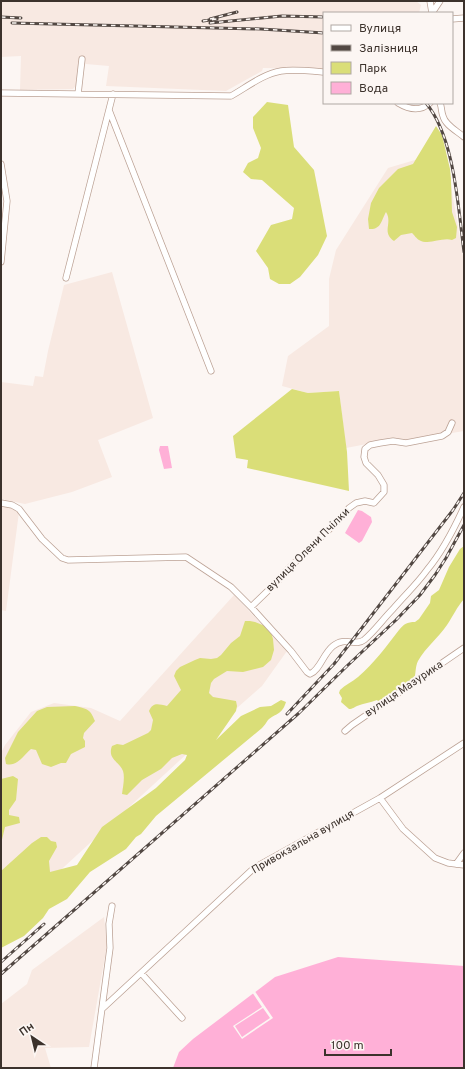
<svg xmlns="http://www.w3.org/2000/svg" width="465" height="1069" font-family="Overpass,sans-serif">
<rect width="100%" height="100%" fill="#fcf6f3"/>
<path fill="#f8e9e2" d="M1,1H416L421,5L419,13H324V69L263,68L262,71L226,91L106,86L109,66L86,64L84,65L77,84L73,89L20,90L21,56L1,57Z
M445,151L464,262V431L404,441L393,439L346,448L339,391L308,393L282,386L288,356L329,326V279L336,250L388,168Z
M112,272L153,418L98,440L112,477L72,492L25,504L1,499V382L33,386L35,376L43,377L48,351L64,285Z
M1,506L11,508L19,512L6,611L1,610Z
M234,595L287,651L262,686L229,715L1,925V753L5,745L31,712L54,703L91,708L120,721Z
M104,917L107,945L89,1047L45,1048L51,1068H1V1004L27,984L32,970Z"/>
<path fill="#dade78" d="M267,102L288,105L294,147L314,170L327,236L318,255L300,277L290,284H279L270,279L268,268L256,251L271,225L292,219L294,208L262,180L251,179L243,172L248,163L258,158L261,148L253,128V117Z
M436,126L442,135L450,169L451,179L452,212L457,227L456,238L452,240C441,237 429,246 419,240C417,239 414,235 412,233L401,235L394,241C381,232 393,223 386,212C381,221 381,230 369,229L368,219L371,203L379,188L398,169L413,164Z
M292,389L308,393L339,391L347,452L349,491L247,468L248,460L236,458L233,436Z
M464,546V599C457,607 453,616 447,625C438,638 426,647 418,661C415,667 416,675 414,679C412,683 387,701 382,705L377,700C370,703 364,703 357,706C354,707 353,709 349,709L341,702L342,698L339,693L340,690C345,685 352,682 358,677C374,663 386,647 399,630C404,624 407,622 415,622L419,619L430,603L431,596L439,590L449,567L460,549Z
M245,621H250L255,622L265,626L270,629L273,639L274,650L271,660L263,667L243,672L227,671L214,679L211,683L209,693L213,697L236,701L237,706L236,711L216,740L241,716L260,707L271,706L281,700L286,702C282,715 276,713 268,720C266,723 264,726 262,728L156,816L141,834L136,837L126,849L90,872L67,899L49,909L43,918L24,936L1,948V871L32,843L41,837H47L51,841L56,842L57,847L49,861L50,872L77,865L102,827L156,788L185,760L187,755L182,754L172,758L161,769L142,780L127,795L122,794C123,787 125,777 123,771C119,761 107,759 112,746L117,744L123,745L148,733L151,730L153,720L149,711C153,702 158,704 167,706L181,690L174,676L176,671L180,667L195,660L200,658L211,659L217,658L221,655L231,643L240,636Z
M75,706C88,709 90,709 95,721L84,733L83,738L85,741V747L71,754L66,763H61L51,767L42,764L36,750L31,749C23,756 17,767 6,764L5,758L18,732L37,711L47,707Z
M13,776L18,779L16,800L9,810V815L19,817L20,823L5,827L1,844V779Z"/>
<path fill="#ffb0d7" d="M160,446H168L172,468L164,469L159,450Z
M358,510L362,511L371,517L372,522L362,541L359,543L345,533Z
M338,957L464,966V1068H173L179,1052L193,1039L275,977Z"/>
<path fill="#fcf6f3" fill-rule="evenodd" d="M254,990L273,1018L242,1039L233,1026L262,1007L252,992ZM263,1008L270,1018L242,1037L235,1026Z"/>
<g fill="none" stroke-linecap="round" stroke-linejoin="round">
<g stroke="#bca295" stroke-width="7">
<path id="minor" d="M430,1L432,13
M432,13L440,1
M452,19L464,18
M1,93L231,96C247,87 263,74 281,71C292,69 312,71 324,72
M78,94L82,59
M398,103C408,109 420,112 430,103
M440,103C442,108 441,111 443,116C445,125 457,131 464,137
M109,110L211,371
M1,164L7,201L1,262
M66,278L113,94
M1,503L12,505L19,509L42,539L62,558L68,560L186,557L231,587L251,607L291,651L307,672L310,674C320,670 323,654 333,646C345,636 355,647 364,640C375,631 383,619 393,609C404,596 417,584 427,570C442,552 454,529 464,507
M251,607L279,580L286,571L338,521L349,508L356,503L365,501L374,503L384,492V485L378,475L366,463L364,457L365,449L370,445L380,443L393,441L406,443L442,436L448,432L452,423
M345,731L352,725L464,648
M380,798L403,829L435,858L448,863L464,865
M456,864L464,853
M141,973L182,1018
M102,1009L254,868L380,798L464,743
M94,1068L110,948L109,924L112,906"/>
</g>
<use href="#minor" stroke="#fff" stroke-width="5.5"/>
<g stroke="#524843" stroke-width="3">
<path id="rail" d="M1,17L21,18
M210,19L237,12
M203,21L217,19
M12,23L261,29L324,33
M210,23L282,16L324,17
M426,103C455,138 458,208 464,252
M287,714L334,664L453,510L464,493
M1,962L44,924
M1,974L299,713L348,665L396,620L420,595L435,575L446,558L464,525"/>
</g>
<use href="#rail" stroke="#fcf6f3" stroke-width="1.5" stroke-dasharray="4.5" stroke-linecap="butt"/>
</g>
<g text-anchor="middle" dominant-baseline="central" stroke-width="4" stroke-linejoin="round" paint-order="stroke">
<g font-size="11" fill="#3c322c" stroke="#fcf6f3">
<text transform="translate(308 550) rotate(-45)">вулиця Олени Пчілки</text>
<text transform="translate(404 689) rotate(-34)">вулиця Мазурика</text>
<text transform="translate(303 842) rotate(-30)">Привокзальна вулиця</text>
</g>
</g>
<rect width="465" height="1069" fill="none" stroke="#3c322c" stroke-width="4"/>
<rect x="323" y="12" width="130" height="92" fill="#fcf6f3" stroke="#afa8a3"/>
<rect x="331" y="25" width="20" height="6" fill="#ffffff" stroke="#afa8a3"/>
<text x="359" y="32" font-size="12" fill="#3c322c">Вулиця</text>
<rect x="331" y="45" width="20" height="6" fill="#524843" stroke="#afa8a3"/>
<text x="359" y="52" font-size="12" fill="#3c322c">Залізниця</text>
<rect x="331" y="62" width="20" height="12" fill="#dade78" stroke="#afa8a3"/>
<text x="359" y="72" font-size="12" fill="#3c322c">Парк</text>
<rect x="331" y="82" width="20" height="12" fill="#ffb0d7" stroke="#afa8a3"/>
<text x="359" y="92" font-size="12" fill="#3c322c">Вода</text>
<g transform="translate(32 1037) rotate(325)" stroke="#fcf6f3" stroke-width="3" paint-order="stroke">
<path d="M0-3L7 15L0 10L-7 15Z" fill="#3c322c"/>
<text y="-6" font-size="11" font-weight="bold" text-anchor="middle" fill="#3c322c">Пн</text>
</g>
<path d="M325 1049v6h66v-6" fill="none" stroke="#3c322c" stroke-width="2"/>
<text x="331" y="1049" font-size="12" fill="#3c322c" stroke="#fcf6f3" stroke-width="3" paint-order="stroke">100 m</text>
</svg>
